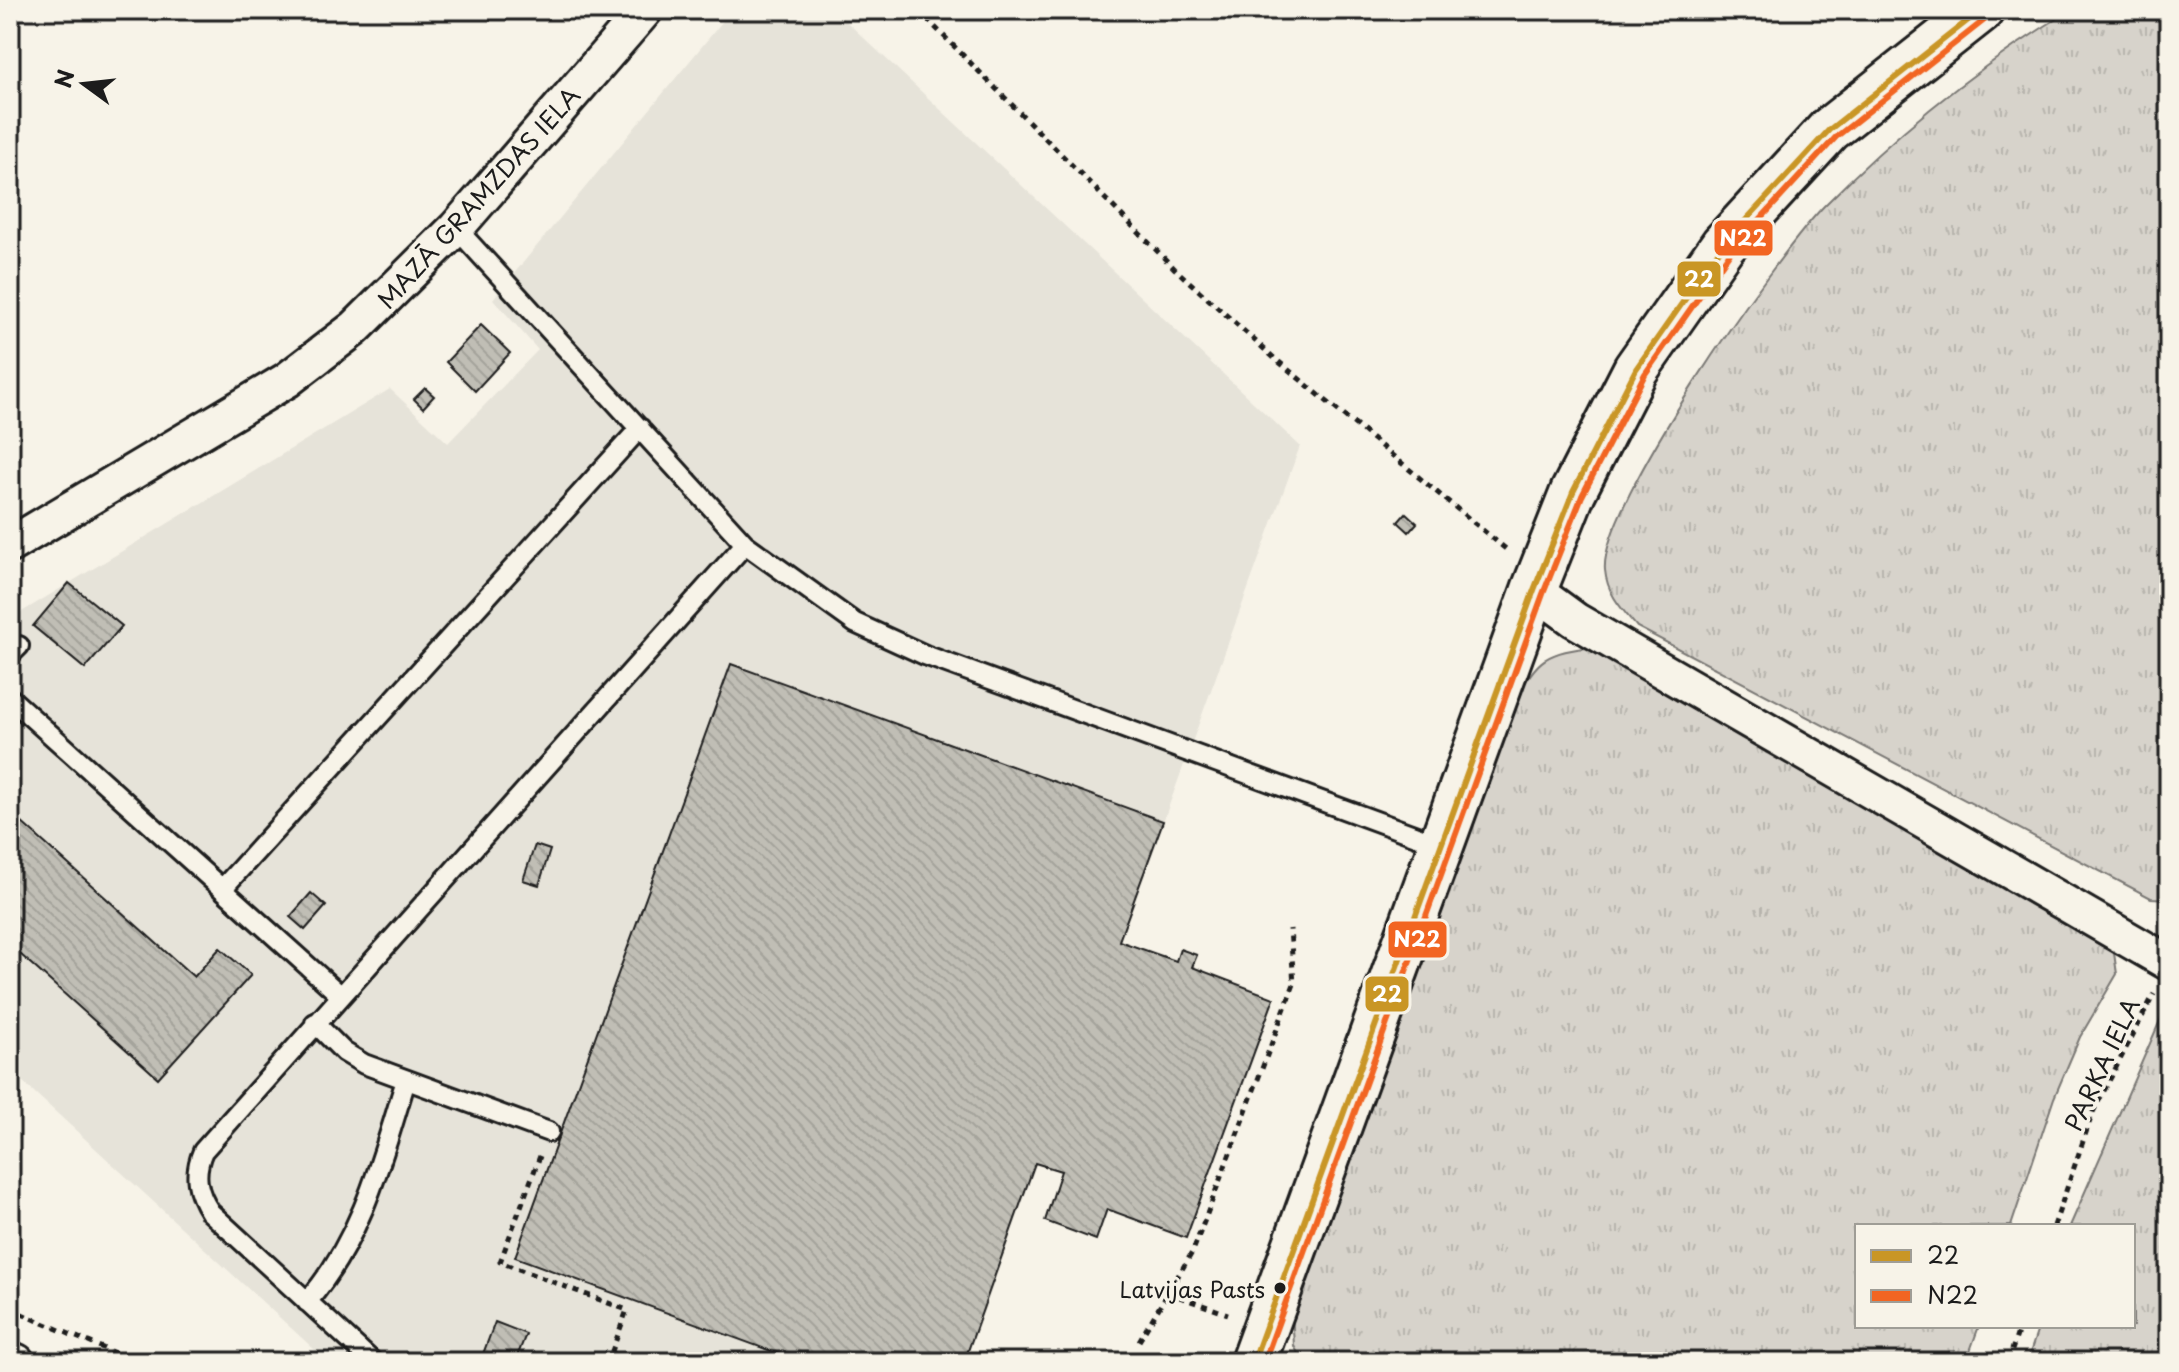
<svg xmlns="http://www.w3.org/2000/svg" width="2179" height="1372" font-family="'Playpen Sans',sans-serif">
<defs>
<pattern id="grass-tufts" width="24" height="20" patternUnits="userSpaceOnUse" patternTransform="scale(2)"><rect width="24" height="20" fill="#d7d3cb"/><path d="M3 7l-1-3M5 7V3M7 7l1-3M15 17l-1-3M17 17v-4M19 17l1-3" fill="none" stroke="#b8b5ae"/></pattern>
<pattern id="building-back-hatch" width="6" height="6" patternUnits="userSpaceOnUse" patternTransform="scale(2)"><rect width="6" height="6" fill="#c0beb5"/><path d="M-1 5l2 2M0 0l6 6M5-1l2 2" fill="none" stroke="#a4a39b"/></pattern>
</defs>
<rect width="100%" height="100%" fill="#f7f3e8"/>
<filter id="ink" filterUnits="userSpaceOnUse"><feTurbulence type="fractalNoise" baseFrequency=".0125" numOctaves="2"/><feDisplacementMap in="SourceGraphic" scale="16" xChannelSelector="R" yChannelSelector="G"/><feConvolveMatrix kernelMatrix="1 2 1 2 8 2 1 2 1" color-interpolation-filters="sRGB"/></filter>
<g filter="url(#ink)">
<path fill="#e6e3d9" d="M732,10H834L1300,446L1120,940L1175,961L1180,949L1197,955L1193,968L1274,998L1186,1238L1107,1209L1096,1240L1045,1221L1061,1172L1035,1164L964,1362H328L10,1070V619L390,389L448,443L538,350L493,299Z"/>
<path fill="url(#grass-tufts)" stroke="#7a7874" stroke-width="2" d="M2071,10H2169V899L2151,898L1637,627C1622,609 1607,594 1605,570C1599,507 1776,255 1825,205C1899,130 1981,64 2071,10Z
M1586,648L2089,931L2114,953L2117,974L2080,1037L2054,1098L2011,1226H1857V1326H1979L1966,1362H1303L1294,1346L1292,1311L1515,701C1535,664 1542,652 1586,648Z
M2169,1000V1362H2027L2039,1326H2133V1226H2070Z"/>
<path fill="url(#building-back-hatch)" stroke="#1c1c1c" stroke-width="2" d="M481,325L510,353L475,391L446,362Z
M425,388L434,396L423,408L414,399Z
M1406,513L1417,523L1409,532L1398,522Z
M69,583L122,626L85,669L33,626Z
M731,664L1163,821L1119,941L1176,961L1180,949L1197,955L1192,967L1274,998L1186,1238L1107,1209L1096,1240L1045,1221L1061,1171L1035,1163L964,1362H801L515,1257Z
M10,812L194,977L220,948L251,975L158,1078L10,945Z
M535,845L550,850L539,885L523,880Z
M311,893L326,906L305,930L290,917Z
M495,1322L526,1334L515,1362H480Z"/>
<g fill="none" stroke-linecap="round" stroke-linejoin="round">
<g stroke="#1c1c1c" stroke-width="24">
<path id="service" d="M456,228L745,544L855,623L925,655L1441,845
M10,655L19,646
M10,698L340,995
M222,889L640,428
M315,1023L344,1052L364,1064L549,1132
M307,1302C362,1239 382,1158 406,1080
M373,1362L210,1212C197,1192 193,1174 203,1151L745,544"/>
</g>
<g stroke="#1c1c1c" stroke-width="40">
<path id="minor" d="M10,545L287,380L355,328L456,228L645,10
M1534,590L1575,620L2169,963
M10,1359L17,1362"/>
</g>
<g stroke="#1c1c1c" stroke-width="50">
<path id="tertiary" d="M1253,1362L1534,590L1573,492L1636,369L1723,245L1829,130L1981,10"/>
</g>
<path stroke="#1c1c1c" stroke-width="5" stroke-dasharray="6 6" stroke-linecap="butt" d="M918,10L1175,269L1273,357L1507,550
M540,1156L500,1262L627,1310L608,1362
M2054,1226L2093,1112L2154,994
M1168,1293L1228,1314
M10,1309L136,1362
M1139,1341L1193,1251L1294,984L1290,929
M2008,1362L2020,1326"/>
<use href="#service" stroke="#f7f3e8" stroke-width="18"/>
<use href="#minor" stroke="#f7f3e8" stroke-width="34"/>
<use href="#tertiary" stroke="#f7f3e8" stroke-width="44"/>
<g stroke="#f7f3e8" stroke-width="12">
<path id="bus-1" d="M1253,1362L1534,590L1573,492L1636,369L1723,245L1829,130L1981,10"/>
</g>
<g stroke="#f7f3e8" stroke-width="12">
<path id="bus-2" d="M1264,1362L1543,594L1582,496L1645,374L1731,251L1836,137L1987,18"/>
</g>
<use href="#bus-1" stroke="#c99625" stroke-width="6"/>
<use href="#bus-2" stroke="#f26522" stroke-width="6"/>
</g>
</g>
<circle fill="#1c1c1c" stroke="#f7f3e8" stroke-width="3" cx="1280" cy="1288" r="7"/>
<g text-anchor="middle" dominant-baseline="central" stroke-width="7" stroke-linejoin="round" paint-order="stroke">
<g font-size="22" fill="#1c1c1c" stroke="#f7f3e8" text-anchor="end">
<text x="1265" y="1288">Latvijas Pasts</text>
</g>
<g font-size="24" fill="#1c1c1c" stroke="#f7f3e8">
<text transform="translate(478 197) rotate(-48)">MAZĀ GRAMZDAS IELA</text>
<text transform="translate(2101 1064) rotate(-65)">PARKA IELA</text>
</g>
</g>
<g stroke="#f7f3e8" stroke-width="3">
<rect x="1713" y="219" width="61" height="38" rx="8" fill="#f26522"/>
<rect x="1676" y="260" width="46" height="38" rx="8" fill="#c99625"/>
<rect x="1387" y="920" width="61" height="39" rx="8" fill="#f26522"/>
<rect x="1364" y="975" width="46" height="38" rx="8" fill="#c99625"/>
</g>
<g font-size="22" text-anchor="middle" font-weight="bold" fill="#fff">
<text x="1743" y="246">N22</text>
<text x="1699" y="287">22</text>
<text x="1417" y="947">N22</text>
<text x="1387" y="1002">22</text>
</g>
<rect width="2179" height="1372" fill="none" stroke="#f7f3e8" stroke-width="40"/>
<rect x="20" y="20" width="2139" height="1332" fill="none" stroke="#1c1c1c" stroke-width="3" filter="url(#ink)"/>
<rect x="1855" y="1224" width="280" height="104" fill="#f7f3e8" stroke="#9f9d96" stroke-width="2"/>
<rect x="1871" y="1250" width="40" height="12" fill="#c99625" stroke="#9f9d96" stroke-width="2"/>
<text x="1927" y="1264" font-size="24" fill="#1c1c1c">22</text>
<rect x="1871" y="1290" width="40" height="12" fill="#f26522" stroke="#9f9d96" stroke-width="2"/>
<text x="1927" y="1304" font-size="24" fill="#1c1c1c">N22</text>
<g transform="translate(84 84) rotate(285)" stroke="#f7f3e8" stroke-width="6" paint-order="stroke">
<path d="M0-6L14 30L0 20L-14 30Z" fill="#1c1c1c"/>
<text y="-12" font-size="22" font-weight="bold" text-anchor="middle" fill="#1c1c1c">N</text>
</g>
</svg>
